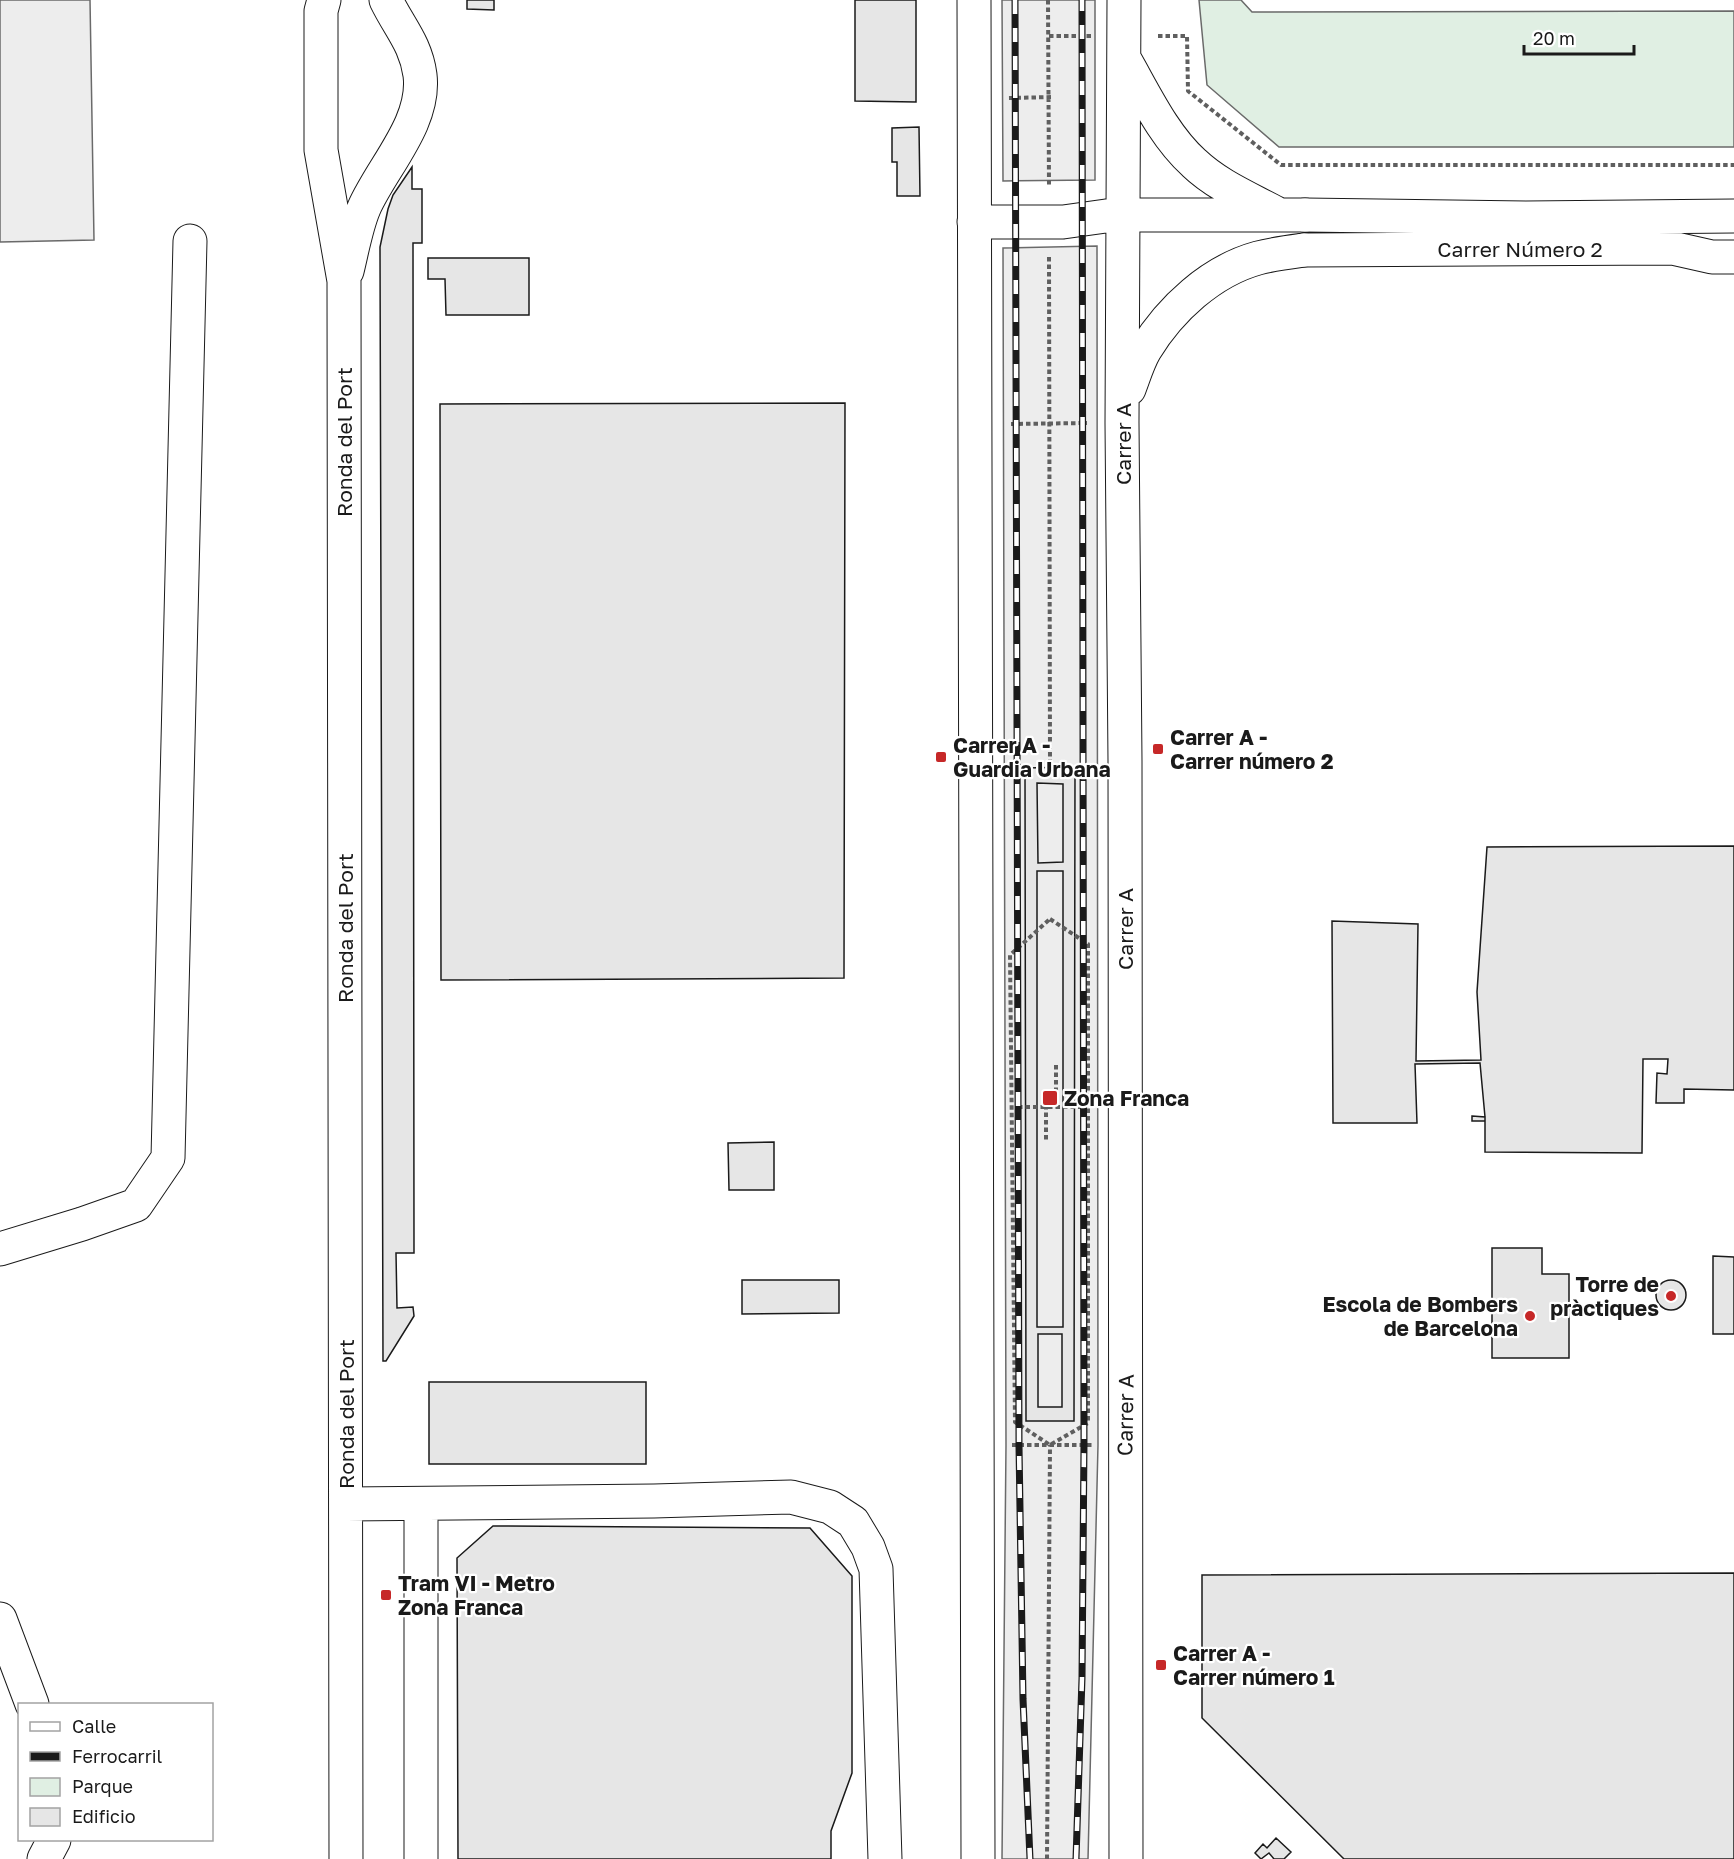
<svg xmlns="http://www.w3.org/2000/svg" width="1734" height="1859" font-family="'Golos Text',sans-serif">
<rect width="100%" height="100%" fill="#fff"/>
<path fill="#e0efe3" stroke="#6a6a6a" stroke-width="1.5" d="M1199,0H1241L1252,12L1734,11V147H1279L1207,85Z"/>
<path fill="#ededed" stroke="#6a6a6a" stroke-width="1.5" d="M0,0H90L94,240L0,242Z
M1002,0H1095V180L1003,181Z
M1097,246L1098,1445L1088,1859H1002L1006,1445L1003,248Z"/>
<path fill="#e6e6e6" stroke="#1a1a1a" stroke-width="1.5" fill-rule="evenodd" d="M467,0H494V10L467,9Z
M855,0H916V102L855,101Z
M919,127L920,196H897V162H892V128Z
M412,167V189H422V243H413L414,1253H396L397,1308L413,1307L414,1316L386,1361H383L380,247L388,209L393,195Z
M428,258H529V315H446L445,279H428Z
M845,403L844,978L441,980L440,404Z
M1075,767L1074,1421H1026L1025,768ZM1037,783L1063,784V862L1038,863ZM1037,871H1063V1327H1037ZM1038,1334H1062V1407H1038Z
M1734,846V1090L1684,1089V1103H1656L1657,1073L1667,1074L1668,1059H1643L1642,1153L1485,1152V1117L1480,1063L1415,1064L1417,1123H1333L1332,921L1418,924L1416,1061L1481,1060L1477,992L1487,847Z
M1472,1116L1485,1117V1121H1472Z
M774,1142V1190H729L728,1143Z
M1492,1248H1542V1274H1569V1358H1492Z
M1713,1256L1734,1257V1334H1713Z
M1656 1295a15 15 0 1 1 30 0a15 15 0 1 1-30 0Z
M742,1280H839V1313L742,1314Z
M429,1382H646V1464H429Z
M493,1526L810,1528L852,1576V1773L831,1831V1859H458L457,1558Z
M1734,1573V1859H1344L1202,1718V1575Z
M1276,1838L1291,1852L1284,1859H1274L1269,1853L1261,1859L1255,1853L1263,1844L1267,1848Z"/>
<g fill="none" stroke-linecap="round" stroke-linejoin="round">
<g stroke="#1a1a1a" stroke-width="35">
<path id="minor" d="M324,0L321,11V150L344,281L346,1859
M1305,215L1526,218L1734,216
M1304,250L1672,248L1712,257H1734
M347,271C352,251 356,227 364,208C382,167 426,123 420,75C416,44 399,27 386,0
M0,1249L82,1224L136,1205L168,1158L190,241
M346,1504L654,1501L791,1497L830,1507L853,1522L868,1547L876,1569L885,1859
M0,1619L32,1704
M44,1859L54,1840
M421,1859V1504"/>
</g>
<g stroke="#1a1a1a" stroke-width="35">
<path id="major" d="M974,0L978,1859
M1124,0L1122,423L1125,760L1126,1859
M1125,60C1145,95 1164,136 1194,163C1217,185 1248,198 1276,213
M974,222H1063L1106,216L1124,215H1305
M1129,389C1134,376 1138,362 1145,350C1170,309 1211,271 1258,258C1273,254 1289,252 1304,250"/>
</g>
<path stroke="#5f5f5f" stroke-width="4" stroke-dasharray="4.5 3" stroke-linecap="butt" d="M1048,0L1049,186
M1049,36H1091
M1158,36H1187L1188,91L1281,165H1734
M1009,98L1053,97
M1049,257L1050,763
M1011,424L1087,423
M1050,919L1088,944V1423L1050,1445L1015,1422L1010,955Z
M1046,1090V1140
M1018,1107H1084
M1056,1107V1063
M1012,1445H1092
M1047,1859L1050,1445"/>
<use href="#minor" stroke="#fff" stroke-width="33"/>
<use href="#major" stroke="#fff" stroke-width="33"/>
<g stroke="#1a1a1a" stroke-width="7">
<path id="rail" d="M1015,0L1019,1446L1023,1699L1030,1859
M1076,1859L1082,1678L1084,1443L1082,0"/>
</g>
<use href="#rail" stroke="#fff" stroke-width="4.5" stroke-dasharray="14" stroke-linecap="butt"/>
</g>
<g fill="#c62828" stroke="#fff" stroke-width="2">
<rect x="1152" y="743" width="12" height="12" rx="3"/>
<rect x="935" y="751" width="12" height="12" rx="3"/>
<rect x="1042" y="1090" width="16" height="16" rx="3"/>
<circle cx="1671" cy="1296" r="6"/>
<circle cx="1530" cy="1316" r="6"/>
<rect x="380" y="1589" width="12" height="12" rx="3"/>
<rect x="1155" y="1659" width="12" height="12" rx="3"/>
</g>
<g text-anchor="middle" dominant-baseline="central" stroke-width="4.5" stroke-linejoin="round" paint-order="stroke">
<g font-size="21" fill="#1a1a1a" stroke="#fff">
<text x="1520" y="249">Carrer Número 2</text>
<text transform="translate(344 442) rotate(-90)">Ronda del Port</text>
<text transform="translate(1123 444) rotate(-90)">Carrer A</text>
<text transform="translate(345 928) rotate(-90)">Ronda del Port</text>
<text transform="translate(1125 929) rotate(-90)">Carrer A</text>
<text transform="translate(346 1414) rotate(-90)">Ronda del Port</text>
<text transform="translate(1125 1415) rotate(-89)">Carrer A</text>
</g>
<g font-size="21" font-weight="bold" fill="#1a1a1a" stroke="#fff" text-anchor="start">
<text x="1170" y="737">Carrer A -<tspan x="1170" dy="24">Carrer número 2</tspan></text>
<text x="953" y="745">Carrer A -<tspan x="953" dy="24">Guardia Urbana</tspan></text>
<text x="1064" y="1098">Zona Franca</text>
<text x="1659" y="1284" text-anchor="end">Torre de<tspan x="1659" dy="24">pràctiques</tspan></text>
<text x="1518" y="1304" text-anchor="end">Escola de Bombers<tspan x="1518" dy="24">de Barcelona</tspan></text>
<text x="398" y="1583">Tram VI - Metro<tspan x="398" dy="24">Zona Franca</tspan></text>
<text x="1173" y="1653">Carrer A -<tspan x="1173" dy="24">Carrer número 1</tspan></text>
</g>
</g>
<rect x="18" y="1703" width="195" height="138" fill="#ffffff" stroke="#a3a3a3" stroke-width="1.5"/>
<rect x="30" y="1722" width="30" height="9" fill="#ffffff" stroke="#a3a3a3" stroke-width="1.5"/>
<text x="72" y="1733" font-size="18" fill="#1a1a1a">Calle</text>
<rect x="30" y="1752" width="30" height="9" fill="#1a1a1a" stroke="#a3a3a3" stroke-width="1.5"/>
<text x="72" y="1763" font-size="18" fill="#1a1a1a">Ferrocarril</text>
<rect x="30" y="1778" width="30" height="18" fill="#e0efe3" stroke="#a3a3a3" stroke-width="1.5"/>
<text x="72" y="1793" font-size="18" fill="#1a1a1a">Parque</text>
<rect x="30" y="1808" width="30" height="18" fill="#e6e6e6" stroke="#a3a3a3" stroke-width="1.5"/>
<text x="72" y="1823" font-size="18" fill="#1a1a1a">Edificio</text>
<path d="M1524 45v9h110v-9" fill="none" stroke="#1a1a1a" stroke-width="3"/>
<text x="1533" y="45" font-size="18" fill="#1a1a1a" stroke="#ffffff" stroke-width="4.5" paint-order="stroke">20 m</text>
</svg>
